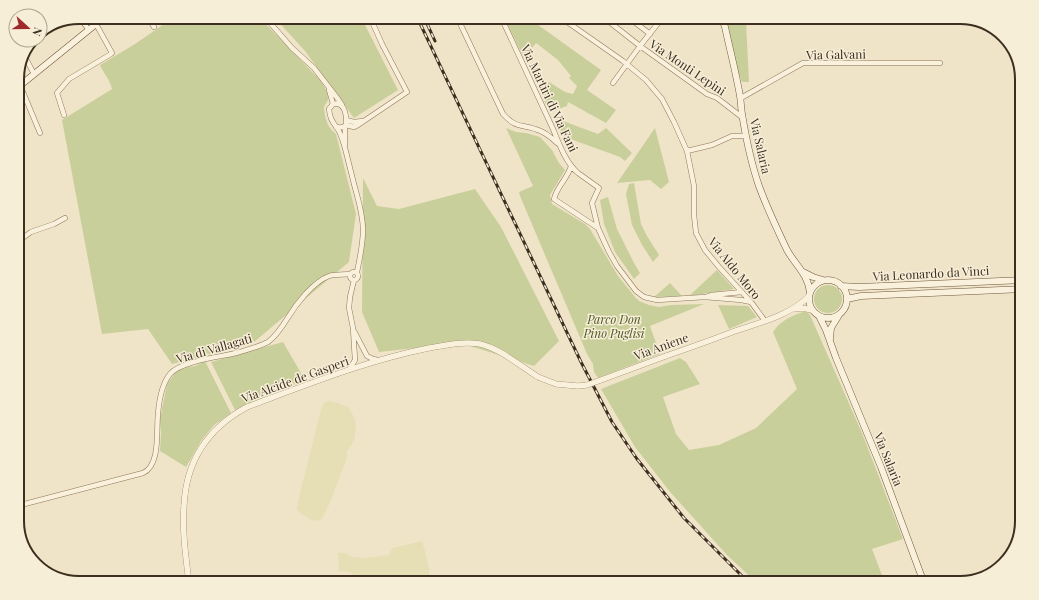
<svg xmlns="http://www.w3.org/2000/svg" width="1039" height="600" font-family="'Playfair Display',serif">
<rect width="100%" height="100%" fill="#f0e4c8"/>
<path fill="#e6deb5" d="M330,401L339,403L349,408L355,419L356,429L354,441L347,451V457L331,500L322,519L319,520L315,521L311,520L298,511L297,509L300,493L322,406L325,402Z
M422,541L425,551L429,568L430,583H359L354,575L349,572L339,571L338,553H345L353,557L365,558L389,555L392,548Z"/>
<path fill="#c9cf9b" d="M174,17H259L319,79C323,84 329,93 328,100C327,103 324,105 324,108C324,109 325,114 325,115C327,124 329,128 336,134L356,214L349,262L254,342L172,364L148,329L102,334L62,120L112,89C110,80 104,74 100,65L135,44Z
M274,17H361L398,90L354,118L305,51Z
M504,17H527L601,70L587,90L616,110L606,123L568,102L567,106L551,112L545,103L539,87L549,82L565,92L573,94L577,86L569,78L571,76L558,60L536,43L524,58Z
M718,17H763L775,20L746,21L749,82H742Z
M555,118L598,134L606,128L632,153L625,161L620,157L562,136Z
M506,128L516,132L526,133L540,137L552,150L559,163L565,170L550,195L552,204L585,224L590,229L618,276L635,297L639,301L649,305L659,307L671,305L704,304L650,326L660,354L598,378L594,372L593,364L587,354L520,196L519,192L533,186Z
M655,128L669,182L661,189L650,180L617,183Z
M363,178L377,206L399,209L475,189L501,227L559,341L534,366L461,343L379,352L362,312Z
M634,183L641,224L647,236L659,255L653,262L642,245L632,225L626,194L629,184Z
M608,197L617,229L634,263L640,273L634,279L615,252L604,224L600,200Z
M717,270L734,289L689,296Z
M670,283L682,296L654,297Z
M814 299a14 14 0 1 1 28 0a14 14 0 1 1-28 0Z
M718,305L748,306L757,317L729,329Z
M803,312H807L810,315L862,433L903,539L872,549L885,583H792L768,575L762,577L765,581L767,583H757L727,555L671,493L635,447L601,389L680,358L686,362L700,384L663,397L676,434L689,450L719,445L756,428L797,389L773,332C780,321 791,316 803,312Z
M283,342L305,380L235,410L211,362Z
M205,361L231,413L214,425L201,441L186,467L160,451L161,433L160,420L163,404L167,384L178,369L195,366Z"/>
<g fill="none" stroke-linecap="round" stroke-linejoin="round">
<g stroke="#8d765c" stroke-width="5.5">
<path id="minor" d="M79,17L89,30
M148,17L154,27
M265,17L292,48L314,68L338,99L342,105
M457,17L503,114C516,128 519,124 535,129C543,131 551,137 557,143
M501,17L553,129C559,144 566,163 578,173C585,178 592,183 599,188L592,203L598,228L554,199C557,186 568,178 571,166
M560,17L623,61L646,80L662,99L674,122L687,151L694,186V215L696,233L705,250L719,267L751,302L765,321
M603,17L640,46L707,94L717,98L743,118
M628,17L650,34
M25,57L34,74
M613,83L640,46L663,17
M20,85L40,133
M329,90L333,104
M741,98L803,63H940
M333,104L329,109C330,119 332,121 337,128C341,133 343,142 345,148C348,160 351,172 354,184C358,199 363,214 363,230C363,244 360,258 357,272
M333,104C345,101 347,116 346,125
M64,115L57,93L69,79L111,54L112,53L96,24
M346,120L354,122L363,121
M345,126V145
M336,127C340,128 343,128 346,125L354,127L358,125L407,92L382,44L370,17
M687,151L712,145L732,136H746
M598,228L609,252L617,266L636,291L644,297L657,300L705,297L741,300L751,302
M17,242L31,232L54,224L65,218
M350 276a4 4 0 1 1 8 0a4 4 0 1 1-8 0Z
M706,297L711,295L742,292
M354,331L367,356L373,359L378,360
M349,370L355,360L353,328L349,308L350,297L354,280
M17,506L143,473C161,465 156,430 158,414C159,401 162,384 170,374C181,361 220,357 236,353C247,350 258,347 268,342C276,336 282,327 287,319C296,304 313,282 329,276C336,274 344,275 350,274"/>
</g>
<g stroke="#8d765c" stroke-width="6">
<path id="tertiary" d="M794,309L802,308L812,310
M666,356C689,348 712,340 735,331C759,323 791,315 809,296
M189,583C186,558 182,531 184,506C186,461 208,428 247,407C306,385 368,360 429,348C446,345 463,341 480,344C499,348 522,367 538,377"/>
</g>
<g stroke="#6f573f" stroke-width="7">
<path id="secondary" d="M721,17L725,27C730,50 736,73 740,96C741,102 741,108 742,114C746,138 751,163 759,186C767,208 777,229 787,250C796,266 808,274 810,293
M17,88L101,20L104,17
M803,272L813,277L823,280
M809 299a19 19 0 1 1 38 0a19 19 0 1 1-38 0Z
M841,286L859,287L1022,280
M847,299L861,296L1022,289
M819,316L826,330L836,358L881,467L924,583
M830,339L831,328L839,315"/>
</g>
<use href="#minor" stroke="#faf1dc" stroke-width="4.5"/>
<use href="#tertiary" stroke="#faf1dc" stroke-width="5.5"/>
<use href="#secondary" stroke="#faf1dc" stroke-width="6"/>
<g stroke="#3d2e20" stroke-width="3">
<path id="rail" d="M417,17L581,362L612,422L637,459L684,518L749,583
M424,17L435,41"/>
</g>
<use href="#rail" stroke="#f7eed8" stroke-width="1.5" stroke-dasharray="4.5" stroke-linecap="butt"/>
<g stroke="#8d765c" stroke-width="6" stroke-linecap="butt">
<path id="tertiary-bridge" d="M538,377L556,384L578,386L587,385L601,380L666,356"/>
</g>
<use href="#tertiary-bridge" stroke="#faf1dc" stroke-width="5.5"/>
</g>
<g text-anchor="middle" dominant-baseline="central" stroke-width="3" stroke-linejoin="round" paint-order="stroke">
<g font-size="12" fill="#3d2e20" stroke="#f7eed8">
<text transform="translate(836 54) rotate(-1)">Via Galvani</text>
<text transform="translate(688 67) rotate(34)">Via Monti Lepini</text>
<text transform="translate(550 98) rotate(65)">Via Martiri di Via Fani</text>
<text transform="translate(761 146) rotate(77)">Via Salaria</text>
<text transform="translate(735 268) rotate(51)">Via Aldo Moro</text>
<text transform="translate(931 273) rotate(-3)">Via Leonardo da Vinci</text>
<text transform="translate(661 346) rotate(-20)">Via Aniene</text>
<text transform="translate(214 348) rotate(-16)">Via di Vallagati</text>
<text transform="translate(295 379) rotate(-20)">Via Alcide de Gasperi</text>
<text transform="translate(889 459) rotate(68)">Via Salaria</text>
</g>
<g font-size="12" font-style="italic" fill="#4d5a26" stroke="#f7eed8">
<text x="614" y="319">Parco Don<tspan x="614" dy="14">Pino Puglisi</tspan></text>
</g>
</g>
<path d="M0 0H1039V600H0ZM79 24H960A55 55 0 0 1 1015 79V521A55 55 0 0 1 960 576H79A55 55 0 0 1 24 521V79A55 55 0 0 1 79 24Z" fill="#f7eed8" fill-rule="evenodd"/>
<path fill="none" stroke="#3d2e20" stroke-width="2" d="M79 24H960A55 55 0 0 1 1015 79V521A55 55 0 0 1 960 576H79A55 55 0 0 1 24 521V79A55 55 0 0 1 79 24Z"/>
<g transform="translate(28 28) rotate(111)"><circle r="19" fill="#f7eed8" stroke="#ada18e"/>
<path d="M0-3L7 15L0 10L-7 15Z" fill="#9e2a2b"/>
<text y="-6" font-size="11" font-weight="bold" text-anchor="middle" fill="#3d2e20">N</text>
</g>
</svg>
